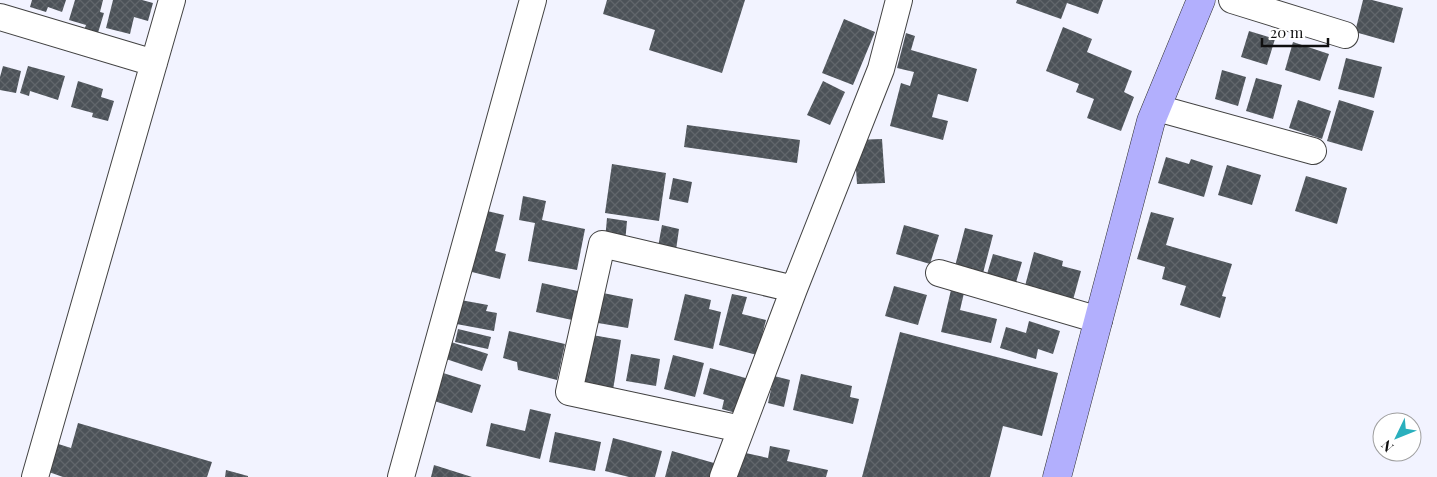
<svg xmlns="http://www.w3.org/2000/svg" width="1437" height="477" font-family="'Playfair Display',serif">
<defs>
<pattern id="building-cross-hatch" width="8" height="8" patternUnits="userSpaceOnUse" patternTransform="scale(1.25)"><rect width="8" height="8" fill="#4c5258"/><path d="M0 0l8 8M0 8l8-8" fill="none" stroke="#61666b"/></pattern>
</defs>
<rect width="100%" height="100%" fill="#f2f3ff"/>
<path fill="url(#building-cross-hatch)" d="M32,0H66L62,12L48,7L46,12L30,7Z
M75,0H103L100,12L104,13L97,36L83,33L86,25L69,20Z
M113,0H142L153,3L148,21L134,17L130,34L106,28Z
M607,0H745L722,73L649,50L655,30L603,14Z
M1017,0H1103L1098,14L1067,3L1061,19L1016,3Z
M1363,0H1372L1403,8L1394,43L1355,32Z
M844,19L875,32L853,85L822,73Z
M1063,27L1092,39L1087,52L1132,71L1124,92L1134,97L1121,131L1087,118L1094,99L1076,92L1079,84L1046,71Z
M1249,31L1275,39L1267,65L1241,57Z
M906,33L915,36L911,50L977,69L968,102L938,94L932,117L948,121L943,140L890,126L901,83L910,86L914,72L897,68Z
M1293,42L1329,54L1320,81L1285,70Z
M1346,58L1382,67L1374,98L1338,89Z
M3,66L21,71L16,93L0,90V77Z
M28,66L65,76L58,100L30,91L29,96L20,93Z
M1222,70L1246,77L1238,106L1215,99Z
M1256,78L1282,85L1273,119L1246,111Z
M78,81L103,89L101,97L114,101L108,121L92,117L93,113L71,107Z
M823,81L845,92L830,125L807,115Z
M1298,100L1331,111L1322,139L1289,128Z
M1339,100L1374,111L1362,151L1327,141Z
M687,125L800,140L797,163L684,147Z
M882,139L885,183L857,184L854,140Z
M1166,157L1189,164L1191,159L1213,166L1204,197L1158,183Z
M612,164L666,173L659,221L605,213Z
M1227,165L1261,175L1252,205L1218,195Z
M1306,176L1347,188L1337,224L1295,211Z
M673,178L692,182L688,203L669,199Z
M523,196L546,201L542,220L585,229L577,270L528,261L535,223L519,220Z
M483,210L504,215L495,251L506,254L500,279L468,271Z
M1151,212L1174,218L1166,245L1232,264L1222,296L1226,297L1220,318L1180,305L1186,286L1162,279L1165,267L1137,259Z
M607,218L627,221L625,243L605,240Z
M662,225L679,229L676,250L658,247Z
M904,225L939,235L930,264L896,254Z
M965,228L993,235L982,277L954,270Z
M1034,252L1063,261L1062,266L1081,271L1073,300L1025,286Z
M993,254L1022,262L1014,289L985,281Z
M542,283L578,291L572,320L536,312Z
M894,286L927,295L918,325L885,316Z
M951,290L964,293L960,310L997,319L991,343L941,332Z
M598,292L633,299L628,328L592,322Z
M685,294L711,300L709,309L721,312L713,349L674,340Z
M732,294L747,297L742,314L766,320L757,355L719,345Z
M455,299L488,305L486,311L497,313L494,331L451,323Z
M1029,321L1060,331L1053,354L1038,349L1036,359L1000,348L1006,327L1026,333Z
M458,329L491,337L488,349L455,342Z
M509,331L565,344L557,380L518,370L517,362L503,358Z
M900,332L1058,373L1042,436L1003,426L990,477H862Z
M592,335L621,340L613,390L583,385Z
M448,341L488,354L482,371L443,358Z
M631,354L660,359L656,386L626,381Z
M673,355L704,363L695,397L664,389Z
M710,368L749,379L739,414L722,409L724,400L703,394Z
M440,372L481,385L472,413L431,400Z
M801,374L852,386L850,397L859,399L853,424L793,410Z
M774,376L790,380L784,407L768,403Z
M530,409L551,414L540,459L486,446L491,423L525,431Z
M78,423L212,462L207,477H63L46,471L52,442L71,448Z
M555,432L601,442L595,471L549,462Z
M613,438L662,451L655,477H629L605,471Z
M770,446L790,450L787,461L828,470L826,477H735L741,452L768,458Z
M672,451L714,463L710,477H665Z
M434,465L472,477H431Z
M226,470L248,476V477H225Z"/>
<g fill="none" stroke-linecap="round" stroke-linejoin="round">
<g stroke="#424242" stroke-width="28">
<path id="street" d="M1232,0L1345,35
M0,17L154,63
M1157,108L1313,151
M939,273L1099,320
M741,429L569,392L602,244L794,289
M35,477L172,0
M401,477L533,0
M723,477L794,289L881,69L899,0"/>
</g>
<g stroke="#313131" stroke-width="29">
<path id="secondary" d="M1057,477L1151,121L1201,0"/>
</g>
<use href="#street" stroke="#fff" stroke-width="26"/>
<use href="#secondary" stroke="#b2affd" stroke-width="28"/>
</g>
<g transform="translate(1397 437) rotate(227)"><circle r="24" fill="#ffffff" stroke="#9f9f9f"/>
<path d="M0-4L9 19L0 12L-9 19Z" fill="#2aafbd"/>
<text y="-8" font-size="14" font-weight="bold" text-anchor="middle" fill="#0f0f0f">N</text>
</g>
<path d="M1262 38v8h66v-8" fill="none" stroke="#0f0f0f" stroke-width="2.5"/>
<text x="1270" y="38" font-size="15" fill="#0f0f0f" stroke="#ffffff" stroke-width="4" paint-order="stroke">20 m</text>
</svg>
